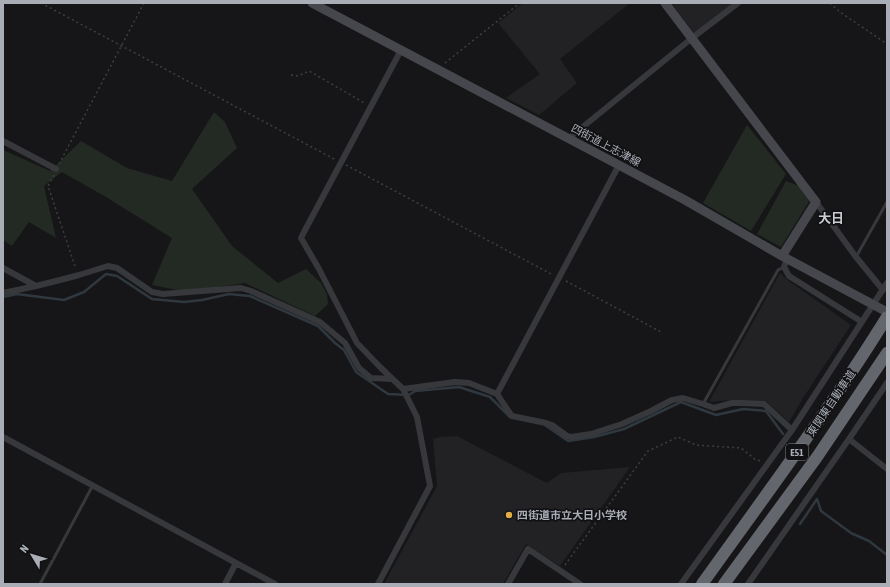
<svg xmlns="http://www.w3.org/2000/svg" width="890" height="587" font-family="'Asap Condensed','Noto Sans JP',sans-serif">
<rect width="100%" height="100%" fill="#161618"/>
<path fill="#222225" d="M523,3H630L560,59L577,83L539,115L506,98L540,74L498,23Z
M671,3H734L694,33Z
M780,273L789,281L851,325L803,398L789,422L766,401L731,400L709,402Z
M457,436L547,483L561,473L630,467L560,566L526,544L503,584H384L437,486L433,439L441,437Z"/>
<path fill="#232a23" d="M214,112L225,122L237,148L192,189L232,246L278,283L306,269L321,283L327,294L328,304L315,316L245,283L188,292L152,285L172,238L106,197L62,172L44,186L56,238L29,222L12,246L3,240V150L50,171L81,141L127,168L172,181Z
M747,125L786,174L751,231L703,203Z
M786,181L799,186L810,200L781,247L757,234Z"/>
<g fill="none" stroke-linecap="round" stroke-linejoin="round">
<path stroke="#30383f" stroke-width="2.5" d="M3,297L17,294L64,300L84,292L106,274L117,276L152,299L184,302L202,300L229,294L250,296L318,326L335,343L344,350L356,372L388,394L409,395L415,391L459,387L490,397L510,417
M545,425L568,441L594,437L624,429L681,402L716,415L743,409L766,411L783,434
M800,524L817,499L821,511L851,533L869,541L887,555"/>
<path stroke="#3e3f43" stroke-width="1.5" stroke-dasharray="2 3" stroke-linecap="butt" d="M41,3L336,160
M830,3L840,12L887,44
M445,63L520,3
M291,75L298,76L309,71L366,104
M59,164L144,3
M346,165L553,275
M54,175L48,186L76,269
M566,281L661,332
M565,565L648,451L678,437L696,445L741,448L756,460L762,461"/>
<path stroke="#37383c" stroke-width="3" d="M856,257L887,202
M703,404L778,270L784,267
M40,584L93,485"/>
<path stroke="#37383c" stroke-width="6" d="M568,139L692,38L738,3
M3,141L56,169
M816,202L856,257L883,290
M787,259L784,267L789,276L862,322
M3,268L36,286
M3,293L36,286L60,280L79,275L108,266L117,268L152,292L163,294L241,288L251,291L320,322L345,343L359,368L371,378L392,379
M403,389L455,382L469,383L497,394L507,409L512,416L546,423L552,425L567,436L571,437L591,434L622,424L651,411L672,400L683,398L703,404L714,408L732,403H743L764,404L792,430
M497,394L619,165
M3,437L275,584
M849,439L887,469
M225,584L236,563
M378,584L430,486L417,417L403,389L380,367L357,343L319,269L301,238L304,232L401,50
M508,584L528,549L580,584
M681,584L792,430L887,283
M748,584L849,439L887,383"/>
<path stroke="#46474c" stroke-width="9" d="M312,3L685,200L782,256L887,312
M665,3L816,202L782,256"/>
<path stroke="#64666d" stroke-width="12" d="M702,584C765,496 830,409 887,317
M724,584L817,457L887,353"/>
</g>
<circle fill="#dfae46" stroke="#111113" stroke-width="1.5" cx="509" cy="515" r="4"/>
<g text-anchor="middle" dominant-baseline="central" stroke-width="3.5" stroke-linejoin="round" paint-order="stroke">
<rect fill="#111113" stroke="#7b7e85" stroke-width="1" x="786" y="444" width="22" height="16" rx="3"/>
<g font-size="10" font-weight="bold" fill="#a9adb6">
<text x="797" y="452">E51</text>
</g>
<g font-size="11" fill="#a9adb6" stroke="#111113">
<text transform="translate(606 145) rotate(28)">四街道上志津線</text>
<text transform="translate(831 403) rotate(-56)">東関東自動車道</text>
</g>
<g font-size="11" font-weight="bold" fill="#a9adb6" stroke="#111113" text-anchor="start">
<text x="517" y="515">四街道市立大日小学校</text>
</g>
<g font-size="13" font-weight="bold" fill="#caccd3" stroke="#111113">
<text x="831" y="218">大日</text>
</g>
</g>
<rect width="890" height="587" fill="none" stroke="#a9adb6" stroke-width="8"/>
<g transform="translate(32 555) rotate(308)" stroke="#111113" stroke-width="3" paint-order="stroke">
<path d="M0-3L7 15L0 10L-7 15Z" fill="#a9adb6"/>
<text y="-6" font-size="11" font-weight="bold" text-anchor="middle" fill="#a9adb6">N</text>
</g>
</svg>
